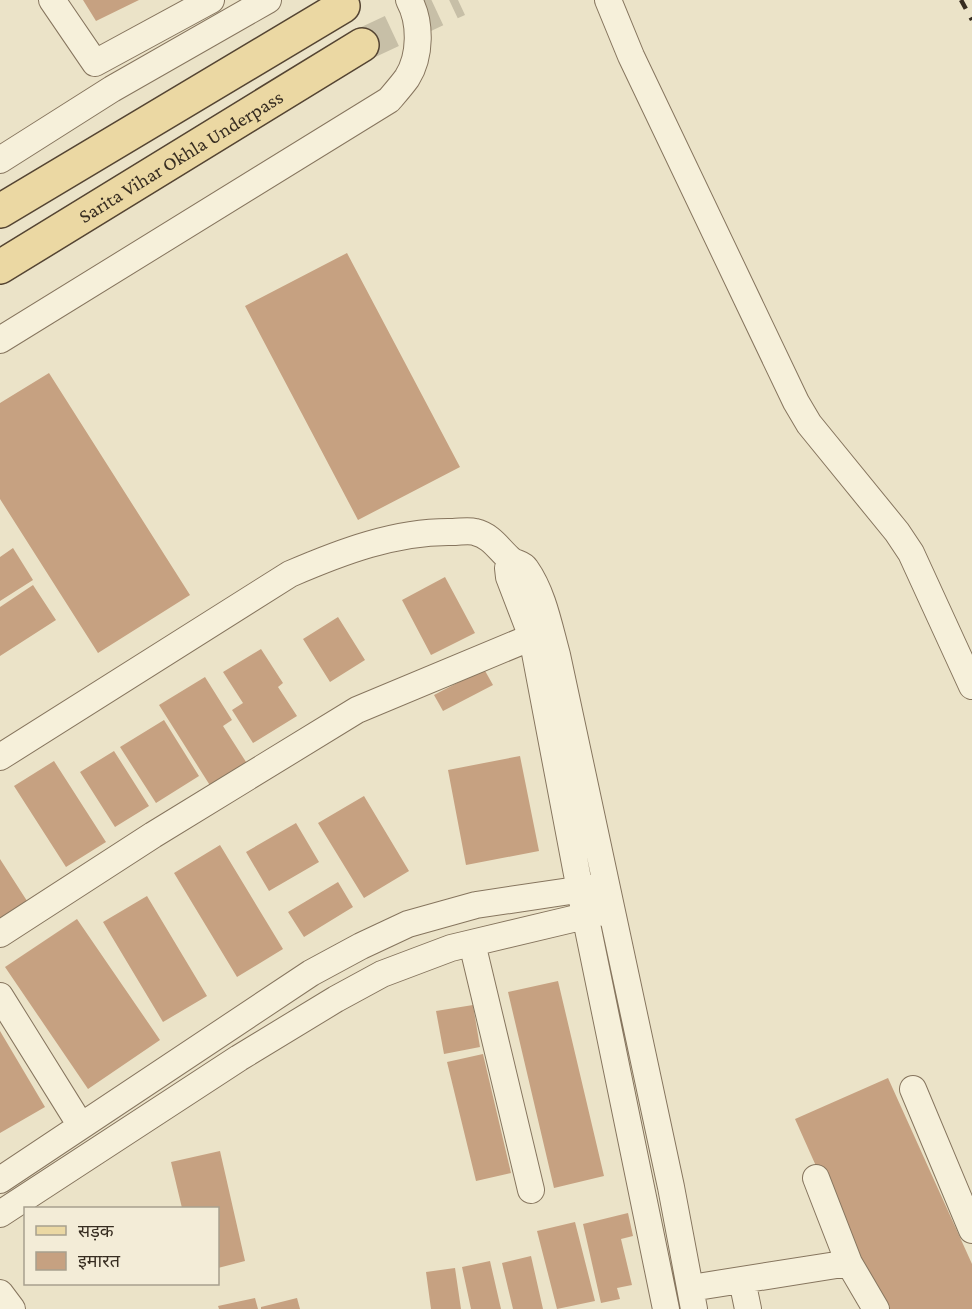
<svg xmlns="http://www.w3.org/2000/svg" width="972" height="1309" font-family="'Crimson Pro','Noto Sans Devanagari',serif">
<rect width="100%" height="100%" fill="#ebe3c8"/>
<path fill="#c6a181" d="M83,0H139L96,21Z
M347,253L460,467L358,520L245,306Z
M49,373L190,595L98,653L0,499V403Z
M13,548L33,580L0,601V557Z
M445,577L475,633L431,655L402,600Z
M33,585L56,620L0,656V607Z
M338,617L365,660L330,682L303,639Z
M261,649L283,683L278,687L297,716L253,743L232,710L243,703L223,672Z
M484,669L493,685L443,711L434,695Z
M205,677L232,720L223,726L248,765L211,787L159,705Z
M164,720L199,776L156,803L120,747Z
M114,751L149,806L115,827L80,772Z
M520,756L539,851L466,865L448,770Z
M54,761L106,842L66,867L14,786Z
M364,796L409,871L364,898L318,823Z
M296,823L319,862L269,891L246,852Z
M220,845L283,949L237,977L174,873Z
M0,859L29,904L0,923Z
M338,882L353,907L304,937L288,912Z
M147,896L207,996L163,1022L103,922Z
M77,919L160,1040L88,1089L5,967Z
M558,981L604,1176L554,1188L508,992Z
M473,1005L480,1047L444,1054L436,1011Z
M0,1031L45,1107L0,1133Z
M483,1054L511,1173L476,1181L447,1062Z
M888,1078L972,1264V1309H880L795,1119Z
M220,1151L245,1261L218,1268V1208H182L171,1162Z
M628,1213L633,1236L621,1239L632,1285L617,1288L620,1299L601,1303L583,1224Z
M575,1222L595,1301L557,1309L537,1231Z
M531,1256L543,1309H513L502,1263Z
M490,1261L501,1309H471L462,1267Z
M455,1268L461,1309H431L426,1272Z
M255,1298L258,1309H219L218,1306Z
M297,1298L300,1309H261V1307Z"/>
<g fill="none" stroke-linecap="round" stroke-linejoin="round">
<path stroke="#c7bfa7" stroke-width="33" stroke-dasharray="33 16" stroke-linecap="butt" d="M362,45L458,0"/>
<g stroke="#86755e" stroke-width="28">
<path id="minor" d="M52,0L95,63L211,0
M608,0L631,56L796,402L809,424L897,532L911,553L972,686
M0,160L112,89L268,0
M0,340L389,100C395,93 402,85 407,78C421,56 421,22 409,0
M512,561L508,568L509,577L532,637L580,890L666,1309
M0,757L290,574C341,552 396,531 452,532C460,532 468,530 475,532C492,536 499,550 511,560C516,564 522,563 526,569C543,593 549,626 557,655L671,1187L694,1309
M0,934L153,835L357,710L532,637
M472,943L531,1190
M0,996L81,1126
M913,1089L972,1230
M816,1178L849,1263L876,1309
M0,1180L311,973L361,946L408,924L476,905L597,887
M0,1214L239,1058L336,999L382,974L451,948L602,912
M742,1280L748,1309
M691,1288L849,1263
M0,1293L12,1309"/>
</g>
<g stroke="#544432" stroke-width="36">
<g id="major">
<path d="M0,211L343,6"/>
<path id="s1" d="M0,267L362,45"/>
</g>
</g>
<use href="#minor" stroke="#f6f0da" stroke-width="26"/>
<use href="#major" stroke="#ebd8a3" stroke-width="33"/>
<path stroke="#372d21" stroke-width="4.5" stroke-dasharray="10 10" stroke-linecap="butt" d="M961,0L972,20"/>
</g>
<g text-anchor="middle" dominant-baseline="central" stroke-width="4.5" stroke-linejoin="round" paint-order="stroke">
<g font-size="20" fill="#372d21" stroke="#f3ecd7">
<text stroke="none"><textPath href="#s1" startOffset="212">Sarita Vihar Okhla Underpass</textPath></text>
</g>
</g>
<rect x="24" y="1207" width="195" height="78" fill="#f3ecd7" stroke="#a8a08e" stroke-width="1.5"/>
<rect x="36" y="1226" width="30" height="9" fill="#ebd8a3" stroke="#a8a08e" stroke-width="1.5"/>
<text x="78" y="1237" font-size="18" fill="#372d21">सड़क</text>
<rect x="36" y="1252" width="30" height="18" fill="#c6a181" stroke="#a8a08e" stroke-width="1.5"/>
<text x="78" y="1267" font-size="18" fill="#372d21">इमारत</text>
</svg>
